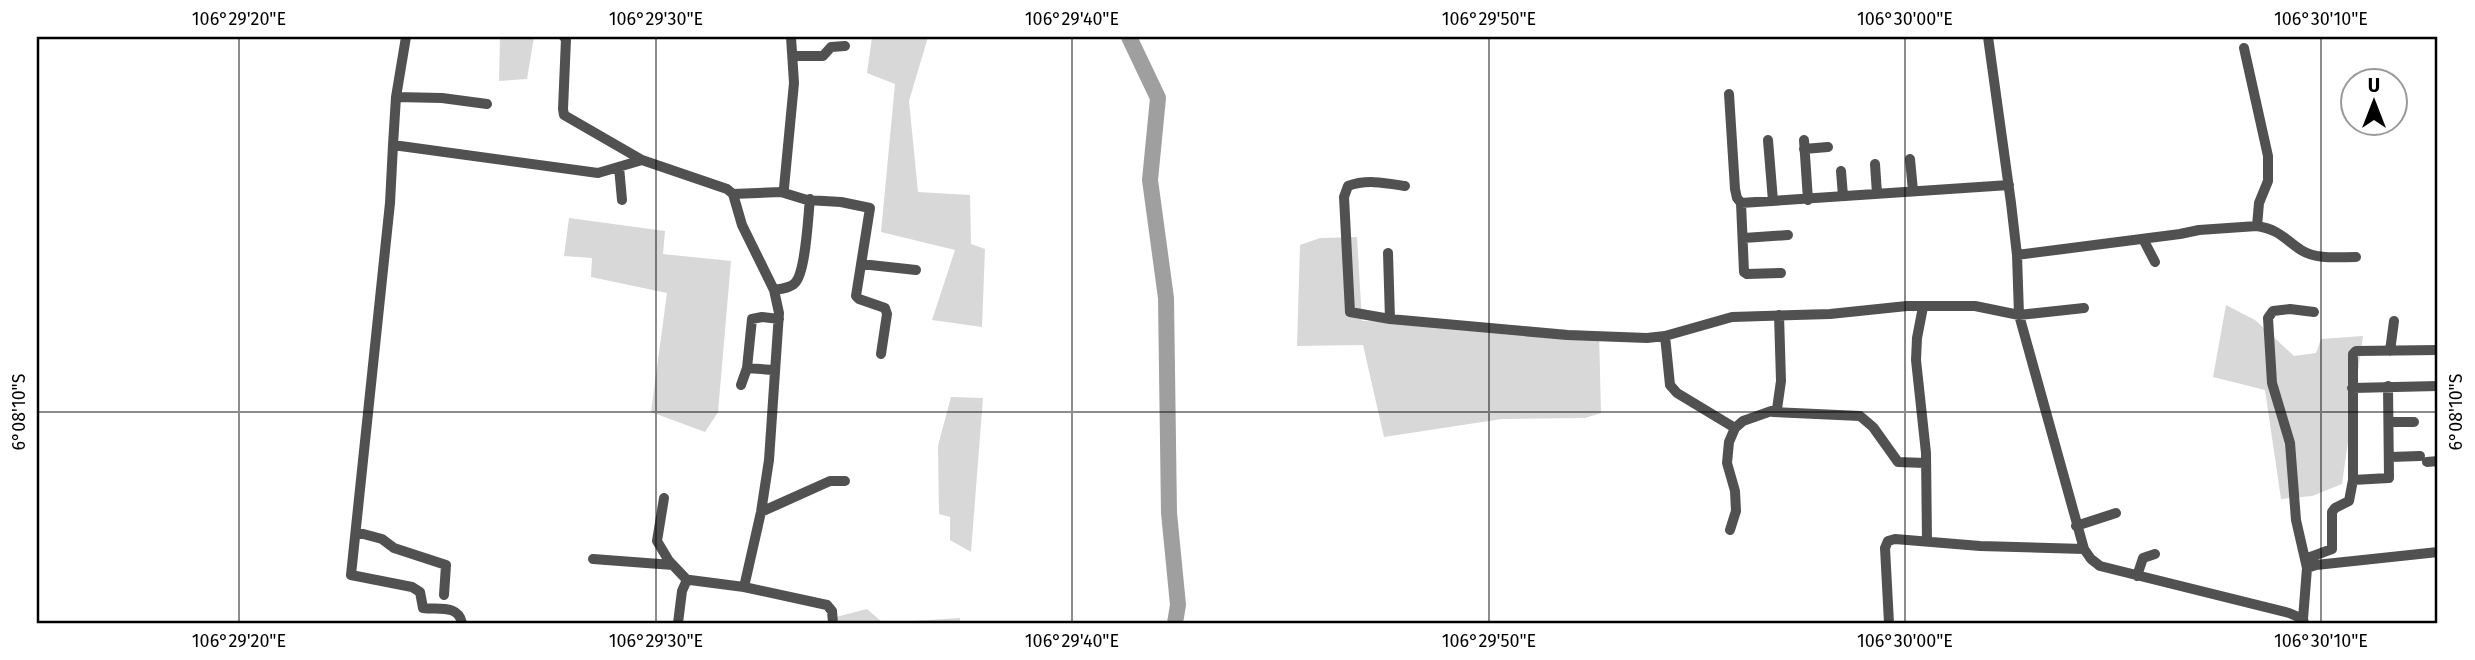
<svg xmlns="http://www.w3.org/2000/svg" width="2475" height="660" font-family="'Fira Sans',sans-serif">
<rect width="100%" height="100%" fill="#fff"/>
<path fill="#d8d8d8" d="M500,37H534L527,79L499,81Z
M872,37H928L909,101L918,192L970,195L971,244L985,249L982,327L932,320L955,250L881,232L895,84L867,73Z
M569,218L665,231L663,254L731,261L718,412L705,432L651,412L667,293L591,277L592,258L564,256Z
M1357,237L1362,321L1484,323L1599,332L1601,413L1585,418L1502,419L1384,437L1363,345L1297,346L1300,245L1320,238Z
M2226,305L2255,320L2294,356L2316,353L2321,339L2363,336L2342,484L2312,496L2281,499L2265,390L2213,377Z
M951,397L983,398L971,552L950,540V517L939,514L938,446Z
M867,609L883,623L960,618V623H839L836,617Z"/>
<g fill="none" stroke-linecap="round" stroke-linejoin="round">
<path stroke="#9f9f9f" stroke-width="16" d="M1129,37L1158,98L1150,180L1166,298L1169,513L1178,605L1175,623"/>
<path stroke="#515151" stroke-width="10" d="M406,37L396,97L393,145L598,173L642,160L727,189L733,194L742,225L774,290L779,313L769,460L761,512L744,587L690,580L686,582L682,591L678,623
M564,37L566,39L563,109L564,115L642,160
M1988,37L2011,203L2017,255L2019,315L2084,549L2091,559L2100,566L2289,613L2303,619L2304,623
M793,56H823L831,47L845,46
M1729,94L1735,189L1737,198L1741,203L2009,185
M396,97L442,98L487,104
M1768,140L1773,201
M1804,140L1808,200
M393,145L390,203L351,575L412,587L420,592L423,608C438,610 458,604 462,623
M1804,149L1828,147
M1910,159L1913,191
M1875,164L1877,194
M619,167L622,200
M1841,171L1843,196
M781,192L807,200L841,202L870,208L856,296L859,299L885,308L887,314L881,354
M733,194L781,192L784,188L794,83L791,37
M1741,203L1744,272L1747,274L1781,273
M2257,226C2280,230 2283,238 2301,250C2317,260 2338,257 2356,257
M1744,238L1788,235
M2143,239L2155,262
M1388,253L1390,319L1567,335L1647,338L1665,336L1732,317L1830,314L1907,306H1975L2019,315L2084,308
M2017,255L2180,234L2199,230L2257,226L2259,203L2268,181V156L2244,48
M861,264L916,270
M774,290C781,289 790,288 795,283C806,272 808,216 810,199
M1923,307L1917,338L1916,360L1926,453L1927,542
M1390,319L1350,312L1344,197L1348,186C1366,179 1386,183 1405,186
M1665,336L1670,385L1677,393L1735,428
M2390,351L2394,321
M747,368L752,319L762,317L779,319
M741,385L747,368L773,370
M2352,388L2438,386
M1773,412L1860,416L1873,427L1898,462L1925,463
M2389,422H2414
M2390,457L2420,456
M2427,462L2438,461
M2353,480L2389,478L2388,386
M664,498L657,541L669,561L688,581
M761,512L830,481H845
M2076,526L2116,513
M1730,530L1736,511L1735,491L1727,463L1729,442L1735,428L1743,421L1777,409L1781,381L1779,315
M356,532L382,539L394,548L446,565L444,595
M593,559L673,565
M2305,559L2332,549V512L2335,508L2349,501L2353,480V354L2356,351L2438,350
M2307,568L2296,520L2290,443L2272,383L2268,318L2273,311L2290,309L2314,312
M2137,576L2143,558L2155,554
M744,587L827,605L832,611L833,623
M2303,619L2307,568L2316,565L2438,552
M1889,623L1885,548L1888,541L1895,539L1980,546L2084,549"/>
</g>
<path fill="none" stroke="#000" stroke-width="2" stroke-opacity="0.45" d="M239,37V623M656,37V623M1072,37V623M1489,37V623M1905,37V623M2321,37V623M37,412H2438"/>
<rect width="2475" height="660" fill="none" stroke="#ffffff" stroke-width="77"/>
<g transform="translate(2374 102)"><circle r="33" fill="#ffffff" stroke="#999999" stroke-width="2"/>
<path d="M0-5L12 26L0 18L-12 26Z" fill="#000000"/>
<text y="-10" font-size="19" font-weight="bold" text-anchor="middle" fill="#000000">U</text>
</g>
<rect x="38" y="38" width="2398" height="584" fill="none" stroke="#000" stroke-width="2.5"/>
<g font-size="18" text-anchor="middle" fill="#000">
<text x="239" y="25">106°29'20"E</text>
<text x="656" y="25">106°29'30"E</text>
<text x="1072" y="25">106°29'40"E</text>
<text x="1489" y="25">106°29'50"E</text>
<text x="1905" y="25">106°30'00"E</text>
<text x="2321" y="25">106°30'10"E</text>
<text transform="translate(19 412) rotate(-90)" y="6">6°08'10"S</text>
<text transform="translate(2456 412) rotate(-90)" y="6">6°08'10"S</text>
<text x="239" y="647">106°29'20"E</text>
<text x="656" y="647">106°29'30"E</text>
<text x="1072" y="647">106°29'40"E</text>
<text x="1489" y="647">106°29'50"E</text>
<text x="1905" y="647">106°30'00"E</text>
<text x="2321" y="647">106°30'10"E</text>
</g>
</svg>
